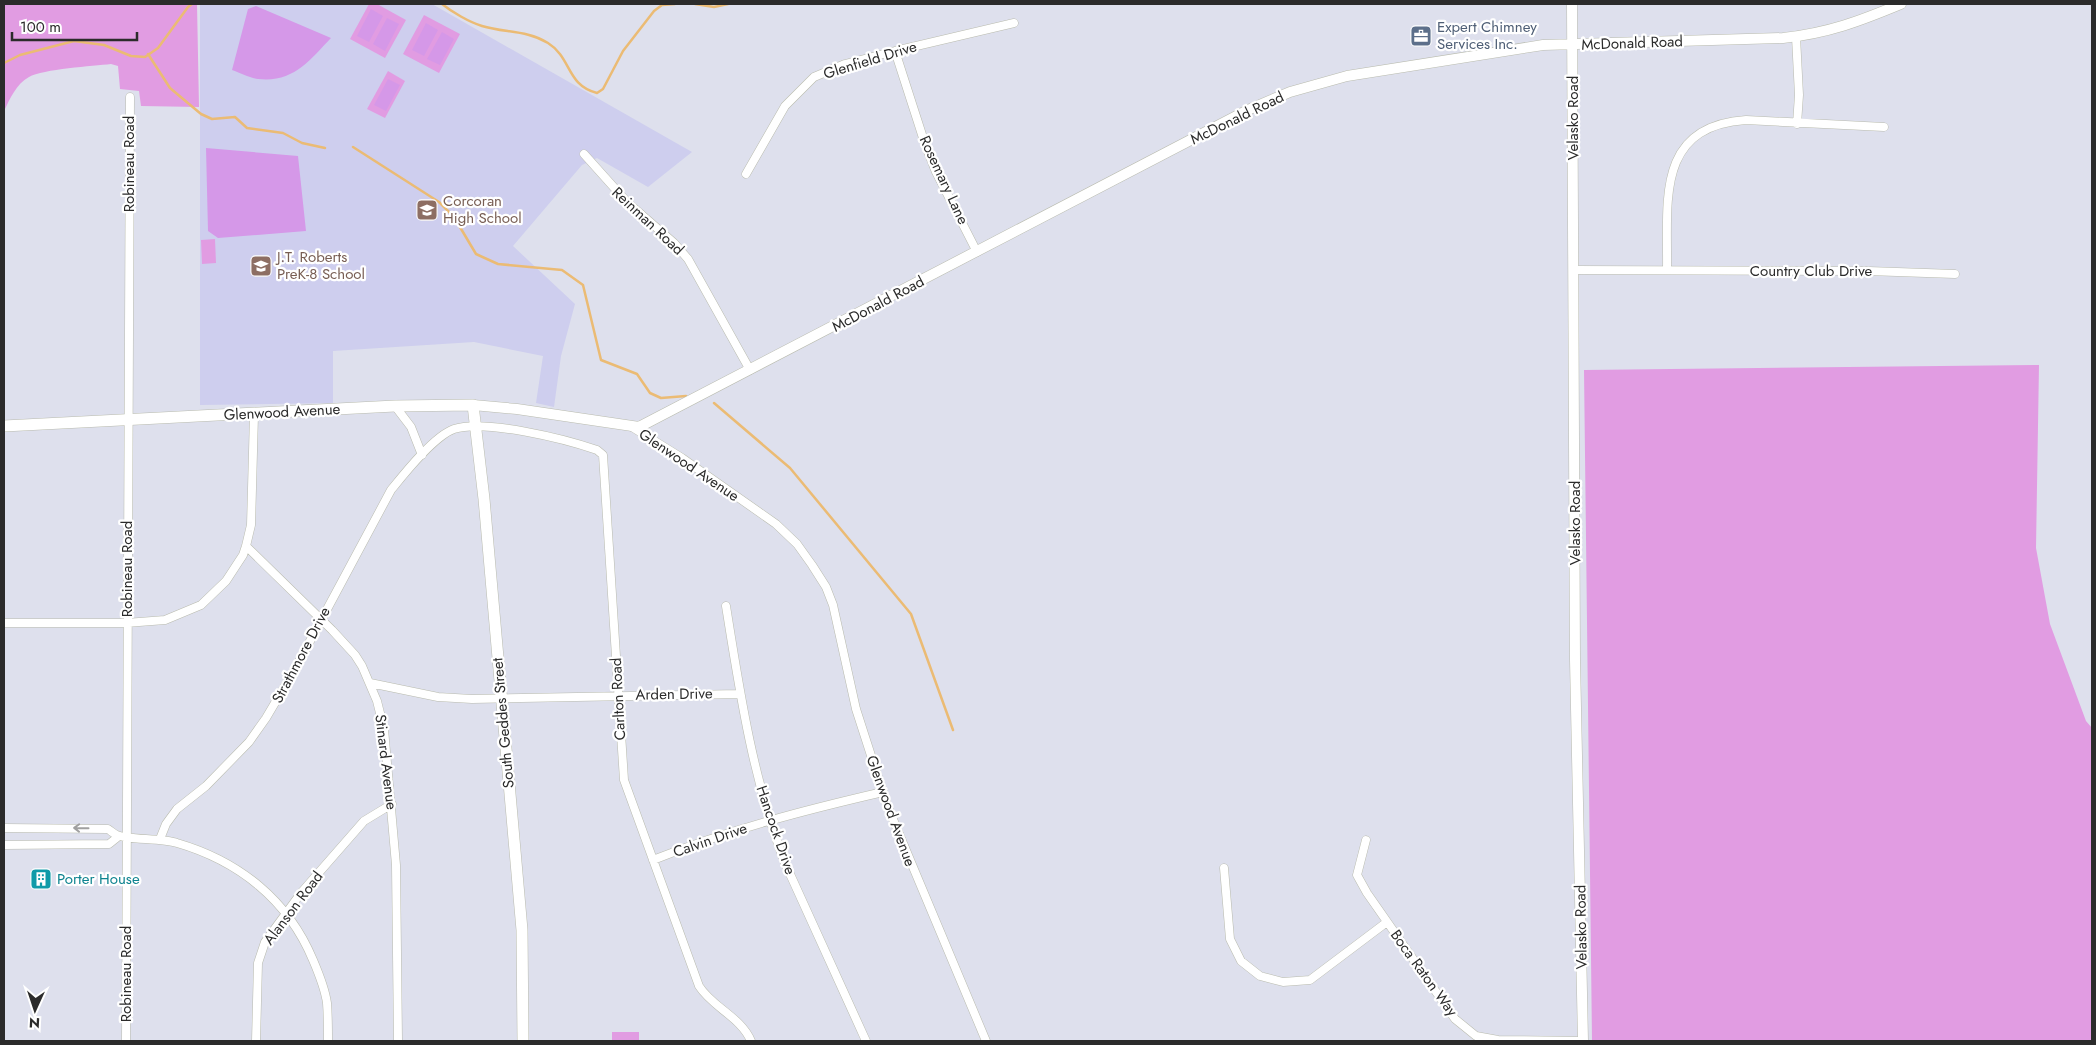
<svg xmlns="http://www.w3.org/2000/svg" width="2096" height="1045" font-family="Jost,sans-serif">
<rect width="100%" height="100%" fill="#dee0ed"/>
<path fill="#ceceee" d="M200,4H432L692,152L648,187L597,158L582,165L513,246L575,304L561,356L554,407L536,403L543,356L474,342L333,351V403L200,405Z"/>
<path fill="#e19ce2" d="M4,4H197L199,107L141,106L139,91L120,89L118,66L111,64C93,66 43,69 29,77C16,84 10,99 4,111Z
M369,4H377L406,20L385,58L350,39Z
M424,15L460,34L439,73L403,54Z
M388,71L405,81L385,118L367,109Z
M215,239L216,263L202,264L201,240Z
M2039,365L2036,548L2050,624L2086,721L2092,728V1041H1592L1584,370Z
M612,1032H639V1041H612Z"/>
<path fill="#d598e8" d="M256,6L331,38C309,61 293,83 258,79C250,78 240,73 232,70L248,9Z
M371,9L383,16L369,42L357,36Z
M387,18L399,24L385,51L373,44Z
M426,23L438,30L424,56L412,50Z
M442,32L454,39L440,65L427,59Z
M388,79L400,85L386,111L374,105Z
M206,148L298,156L306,231L218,238L208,231Z"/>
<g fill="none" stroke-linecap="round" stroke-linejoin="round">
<path stroke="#ebbb74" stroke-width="2.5" d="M442,4C452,12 469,22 482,26C505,33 527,30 548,43C572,58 566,85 597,93L603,89L623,51L654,11L662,5L675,4
M695,4L714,7L728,4
M148,54L170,88L201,114L212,119L235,117L247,128L283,133L302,143L325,148
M4,63L20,55L74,41L104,45L131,56L145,57L158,48L188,7L192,4
M353,147L439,202L454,217L476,254L498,264L562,270L583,285L601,360L637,374L650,393L661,398L686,396
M714,403L790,468L911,614L953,730"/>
<g stroke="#b9bbae" stroke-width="9">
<path id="minor" d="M1796,37L1799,95L1797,124
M895,51L925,144L936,172L977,252
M584,154L627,202L674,243L688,259L750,370
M746,174L785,106L814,77L845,64L895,51L1014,23
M1574,270L1868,271L1955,274
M1667,270C1668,202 1655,126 1746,120L1884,127
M395,406L411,427L422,455
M632,427L682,458L776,524L797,544L812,565L826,587L833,605L856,709L887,805L986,1041
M246,546L332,630L355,655L362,666L377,701L384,729L396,865L398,1041
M726,606C740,694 753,780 785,863L866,1041
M4,623H126L165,620L201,605L226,581L243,555L246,546L251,525L254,415
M370,683L438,697L472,699L740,694
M4,828L108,829C111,831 114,834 117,835C126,840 163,838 177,843C239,861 288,900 313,960C319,974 325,989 327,1003C328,1016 328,1029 328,1041
M160,839L166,824L177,809L206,786L249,742L266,718L295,669L391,490C404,474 434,436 454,429C485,419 565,439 597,450L603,455L624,780L699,986C712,1007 741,1017 751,1041
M1366,840L1357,875L1367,893L1455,1019L1476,1036L1498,1040L1579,1041
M4,845L109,844L119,836
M653,860C728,830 805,810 883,792
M1224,868L1230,939L1241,961L1260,976L1283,982L1310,980L1387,922
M126,1041L130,97
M256,1041L258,963L265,942L301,893L364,821L392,804"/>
</g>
<g stroke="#b9bbae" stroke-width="11">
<path id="tertiary" d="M1572,4L1575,660L1583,1041
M473,405L517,409L639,427L1250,109L1290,92L1347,76L1543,45L1783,38C1829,33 1860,21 1901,4"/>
</g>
<g stroke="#b9bbae" stroke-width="12">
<path id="secondary" d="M4,426L395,406L473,405L484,499L522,930L523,1041"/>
</g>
<use href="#minor" stroke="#fff" stroke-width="8"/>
<use href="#tertiary" stroke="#fff" stroke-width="10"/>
<use href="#secondary" stroke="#fff" stroke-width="11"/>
</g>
<defs><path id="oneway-shaft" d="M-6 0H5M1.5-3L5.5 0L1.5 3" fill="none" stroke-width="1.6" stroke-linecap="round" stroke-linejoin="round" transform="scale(1.25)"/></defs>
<use stroke="#a0a0a0" href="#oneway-shaft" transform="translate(81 828) rotate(-179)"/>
<defs>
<g id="office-square" transform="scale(1.125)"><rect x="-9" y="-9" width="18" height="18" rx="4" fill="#5c6f8a" stroke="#fff"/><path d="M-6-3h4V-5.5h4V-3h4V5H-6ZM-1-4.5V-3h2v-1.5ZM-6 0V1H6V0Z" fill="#fff"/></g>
<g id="school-square" transform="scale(1.125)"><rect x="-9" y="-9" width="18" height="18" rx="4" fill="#8d6e63" stroke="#fff"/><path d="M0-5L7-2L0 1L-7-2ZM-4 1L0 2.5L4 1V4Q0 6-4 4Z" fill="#fff"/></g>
<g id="building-square" transform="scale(1.125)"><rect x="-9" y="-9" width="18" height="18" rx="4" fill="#0f9aa8" stroke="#fff"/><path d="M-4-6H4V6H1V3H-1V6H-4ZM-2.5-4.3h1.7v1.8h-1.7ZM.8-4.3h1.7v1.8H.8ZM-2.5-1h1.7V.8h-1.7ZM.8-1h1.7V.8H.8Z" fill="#fff"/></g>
</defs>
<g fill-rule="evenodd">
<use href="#office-square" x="1421" y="36"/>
<use href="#school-square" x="427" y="210"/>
<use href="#school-square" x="261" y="266"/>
<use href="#building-square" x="41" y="879"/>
</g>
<g text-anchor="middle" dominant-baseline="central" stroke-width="4.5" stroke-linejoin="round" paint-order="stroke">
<g font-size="15" fill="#4e5e75" stroke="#fff" text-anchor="start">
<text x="1437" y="27">Expert Chimney<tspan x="1437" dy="17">Services Inc.</tspan></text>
</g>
<g font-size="15" fill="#2b2b2b" stroke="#fff">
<text transform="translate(1632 43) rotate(-2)">McDonald Road</text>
<text transform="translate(870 60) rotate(-17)">Glenfield Drive</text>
<text transform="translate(1237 118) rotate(-26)">McDonald Road</text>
<text transform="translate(1573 118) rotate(-90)">Velasko Road</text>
<text transform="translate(129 164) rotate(-90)">Robineau Road</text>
<text transform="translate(944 180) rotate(65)">Rosemary Lane</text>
<text transform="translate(648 221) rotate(43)">Reinman Road</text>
<text x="1811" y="271">Country Club Drive</text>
<text transform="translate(878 304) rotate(-28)">McDonald Road</text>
<text transform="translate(282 412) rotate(-3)">Glenwood Avenue</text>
<text transform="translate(689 465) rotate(34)">Glenwood Avenue</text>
<text transform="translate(1575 523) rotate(-90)">Velasko Road</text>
<text transform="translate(127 569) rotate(-90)">Robineau Road</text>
<text transform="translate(301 655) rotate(-62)">Strathmore Drive</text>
<text transform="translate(674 694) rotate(-1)">Arden Drive</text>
<text transform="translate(618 699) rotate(-93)">Carlton Road</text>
<text transform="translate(503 723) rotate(-95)">South Geddes Street</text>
<text transform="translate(386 762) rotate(83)">Stinard Avenue</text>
<text transform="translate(891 811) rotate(70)">Glenwood Avenue</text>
<text transform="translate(776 830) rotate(71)">Hancock Drive</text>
<text transform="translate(710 840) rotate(-19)">Calvin Drive</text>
<text transform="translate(293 908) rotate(-53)">Alanson Road</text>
<text transform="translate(1581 927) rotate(-91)">Velasko Road</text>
<text transform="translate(1424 973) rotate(54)">Boca Raton Way</text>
<text transform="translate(126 974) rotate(-90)">Robineau Road</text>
</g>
<g font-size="15" fill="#785e54" stroke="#fff" text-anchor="start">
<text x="443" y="201">Corcoran<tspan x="443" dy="17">High School</tspan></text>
<text x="277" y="257">J.T. Roberts<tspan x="277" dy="17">PreK-8 School</tspan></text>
</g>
<g font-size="15" fill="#0d838f" stroke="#fff" text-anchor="start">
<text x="57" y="879">Porter House</text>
</g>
</g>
<rect width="2096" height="1045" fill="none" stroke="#2b2b2b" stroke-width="10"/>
<g transform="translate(35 1010) rotate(183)" stroke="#ffffff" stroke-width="4" paint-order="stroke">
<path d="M0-4L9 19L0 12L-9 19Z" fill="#2b2b2b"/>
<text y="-8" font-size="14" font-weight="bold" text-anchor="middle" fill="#2b2b2b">N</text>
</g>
<path d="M12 32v8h125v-8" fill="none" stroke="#2b2b2b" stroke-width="2.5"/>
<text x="20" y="32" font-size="15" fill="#2b2b2b" stroke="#ffffff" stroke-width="4" paint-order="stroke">100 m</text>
</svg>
